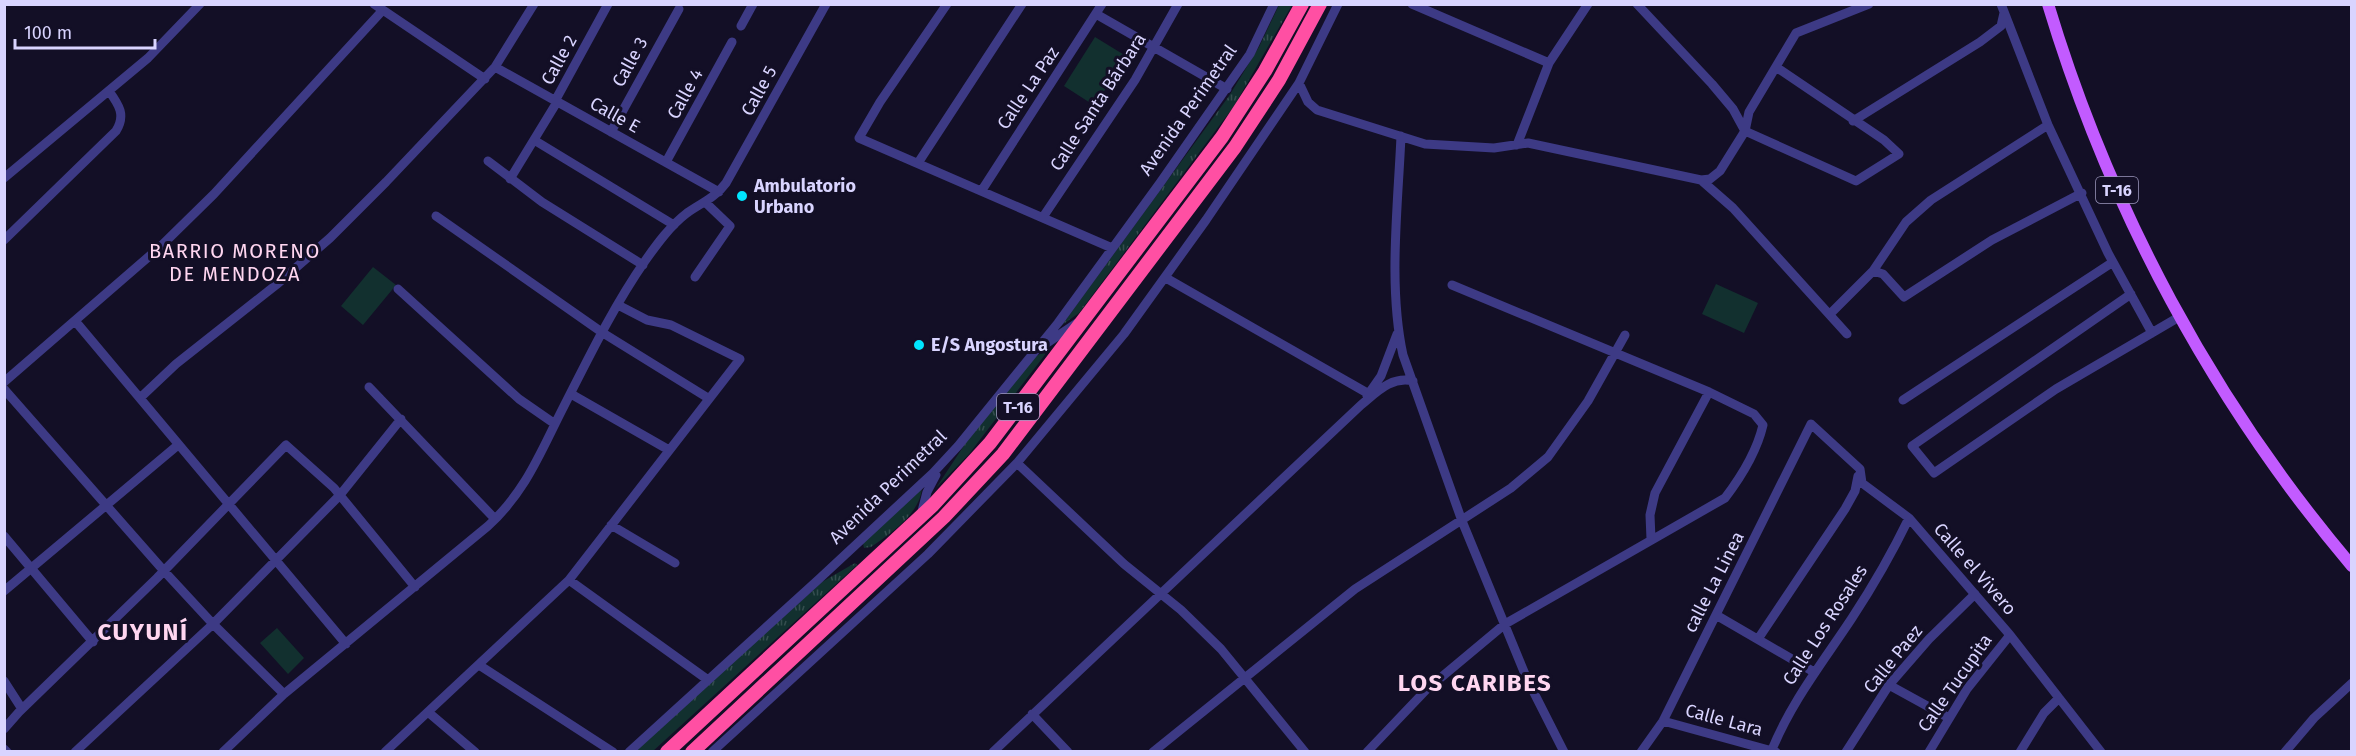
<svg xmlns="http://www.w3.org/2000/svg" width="2356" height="756" font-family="'Fira Sans',sans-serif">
<defs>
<pattern id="grass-tufts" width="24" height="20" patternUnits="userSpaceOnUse" patternTransform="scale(1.5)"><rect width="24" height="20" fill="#12302f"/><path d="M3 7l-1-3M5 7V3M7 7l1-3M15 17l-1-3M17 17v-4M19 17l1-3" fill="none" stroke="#344d4e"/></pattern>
</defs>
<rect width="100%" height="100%" fill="#130f26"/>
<path fill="url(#grass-tufts)" d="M1279,5H1292L1234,106L1079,313L1062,325L1229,96L1259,47Z
M1043,352L1046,353L1044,356L969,454L936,488L971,435L1029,361Z
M922,488C920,514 890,534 871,547L864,548L863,543Z
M855,563L857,565L653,751L633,752L822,582Z"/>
<path fill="#12302f" d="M1095,37L1126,56L1095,106L1064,86Z
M373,267L396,285L363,325L341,306Z
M1716,284L1758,303L1744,333L1702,314Z
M277,628L304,658L288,674L260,643Z"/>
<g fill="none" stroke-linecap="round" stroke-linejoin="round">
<path stroke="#3d3a85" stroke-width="9" d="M374,4L485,79
M947,4L880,102L859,138L1112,248
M1412,4L1549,63
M1637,4L1712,84L1733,109L1745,131L1856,181L1899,154L1884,140L1776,67
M2001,4L2048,125L2108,253L2152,333
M1096,14L1227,89
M741,26L753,4
M495,67L719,192
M1299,83L1308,102L1317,110L1425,144L1494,148L1528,143L1701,180L1733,208L1847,334
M555,101L608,4
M1853,121L1980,42L2001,26L2004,13
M611,132L679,9
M1401,136C1398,206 1388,286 1403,355L1462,521L1527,679L1564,752
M534,140L674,225
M1517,145L1549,63L1588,4
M488,161L542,202L643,265
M666,162L732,42
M918,163L1022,4
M4,178L148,58L200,4
M510,179L557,102
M1701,180L1710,179L1720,171L1745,131L1749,112L1796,33L1869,4
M982,190L1102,4
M436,216L603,333L708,398
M1043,217L1135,80L1178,4
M4,240L116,131C126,115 119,105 109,91
M1873,271L1883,274L1904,297L1992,240L2082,193
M695,277L730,226L705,202
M1166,278L1369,394
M398,289L519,399L555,424
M2131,294L1912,446L1934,473L2056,389L2179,317
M1830,314L1873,271L1906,222L1931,200L2048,125
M76,322L346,644
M1044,345L1077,323
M4,382L161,246L214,194L382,11
M369,387L495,519
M4,389L164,571L213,624L284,694
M571,394L669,450
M1367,396L1381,376L1397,334
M140,398L176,364L276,285L330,238L386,182L495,67L534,4
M1903,400L2113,262
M1017,463L1124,564L1181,610L1221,649L1305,752
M921,515L927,492L936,475
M611,525L675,563
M4,536L93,642
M1651,539L1650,515L1655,493L1709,392
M569,580L708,680
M4,591L178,445
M1716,615L1814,672
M1758,639L1845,509L1855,491L1858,476
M479,665L613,752
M4,681L22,709
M1889,685L1949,718
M428,712L475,752
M1032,714L1068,752
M1663,721L1776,752
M4,729L19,712L157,578L286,445L334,488L415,587
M4,749L7,752
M75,752L213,624L340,495L401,419
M223,752L284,694L488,526C526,491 540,453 563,408C588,359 613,307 645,261C657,244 670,226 687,213C701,203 715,198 726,183L826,4
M385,752L569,580L740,359L671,325L647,320L618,305
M629,752L819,579L933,473L958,446L1058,323L1160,183L1250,54L1274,4
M712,752L928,554L1017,463L1124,334L1206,220L1299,83L1338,4
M993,752L1361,405C1377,392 1391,376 1413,381
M1153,752L1355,589L1511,488L1548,457L1588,401L1625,335
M1367,752L1426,690L1505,624L1725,498C1741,477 1757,451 1763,425L1754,414L1709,392L1452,285
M1641,752L1663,721L1811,424L1860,469L1862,483L1909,518L2010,635L2101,752
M1771,752C1791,702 1823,662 1852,618C1873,586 1892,553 1909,518
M1846,752L1889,685L1929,639L1975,594
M1929,752L1967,689L2010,635
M2020,752L2044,713L2059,698
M2285,752L2314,718L2352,683"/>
<path stroke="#c25bff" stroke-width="12" d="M2048,4C2110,210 2213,402 2352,566"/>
<path stroke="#ff4fa3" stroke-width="14" d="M667,752L933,505L990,443L1222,137L1265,71L1302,4
M692,752L944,517L1003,454L1235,147L1279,80L1320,4"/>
</g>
<g fill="#00e5ff" stroke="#130f26" stroke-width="2">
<circle cx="742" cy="196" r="6"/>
<circle cx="919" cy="345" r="6"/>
</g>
<g text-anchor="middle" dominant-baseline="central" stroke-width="6" stroke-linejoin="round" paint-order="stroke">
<g fill="#130f26" stroke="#9e99be" stroke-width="1.5">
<rect x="2096" y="177" width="42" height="26" rx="4.5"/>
<rect x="997" y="394" width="42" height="26" rx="4.5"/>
</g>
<g font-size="16" font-weight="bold" fill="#d9d4ff">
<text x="2117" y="190">T-16</text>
<text x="1018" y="407">T-16</text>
</g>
<g font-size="18" fill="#d9d4ff" stroke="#130f26">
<text transform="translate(559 60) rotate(-61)">Calle 2</text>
<text transform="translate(630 62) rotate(-61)">Calle 3</text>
<text transform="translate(1028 88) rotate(-56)">Calle La Paz</text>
<text transform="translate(759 91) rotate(-61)">Calle 5</text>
<text transform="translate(685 94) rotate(-61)">Calle 4</text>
<text transform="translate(1098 102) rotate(-57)">Calle Santa Bárbara</text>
<text transform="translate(1188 110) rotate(-55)">Avenida Perimetral</text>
<text transform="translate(615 115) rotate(29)">Calle E</text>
<text transform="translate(888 487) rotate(-44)">Avenida Perimetral</text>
<text transform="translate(1975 569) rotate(49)">Calle el Vivero</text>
<text transform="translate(1714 582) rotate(-63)">calle La Linea</text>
<text transform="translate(1825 625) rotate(-57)">Calle Los Rosales</text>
<text transform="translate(1893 659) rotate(-51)">Calle Paez</text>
<text transform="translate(1955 683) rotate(-55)">Calle Tucupita</text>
<text transform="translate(1724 720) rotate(15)">Calle Lara</text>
</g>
<g font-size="18" font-weight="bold" fill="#d9d4ff" stroke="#130f26" text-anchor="start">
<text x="754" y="186">Ambulatorio<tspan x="754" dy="21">Urbano</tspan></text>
<text x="931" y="345">E/S Angostura</text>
</g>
<g font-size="20" letter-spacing="1.5" fill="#ffd6f0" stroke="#130f26">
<text x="235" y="251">BARRIO MORENO<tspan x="235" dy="23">DE MENDOZA</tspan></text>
</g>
<g font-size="24" font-weight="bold" letter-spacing="1.5" fill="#ffd6f0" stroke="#130f26">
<text x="143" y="632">CUYUNÍ</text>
<text x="1475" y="683">LOS CARIBES</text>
</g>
</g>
<rect width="2356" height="756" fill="none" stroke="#d9d4ff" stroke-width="12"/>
<path d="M15 39v9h140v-9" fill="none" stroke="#d9d4ff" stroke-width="3"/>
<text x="24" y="39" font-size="18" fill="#d9d4ff" stroke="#130f26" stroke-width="4.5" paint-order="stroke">100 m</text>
</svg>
